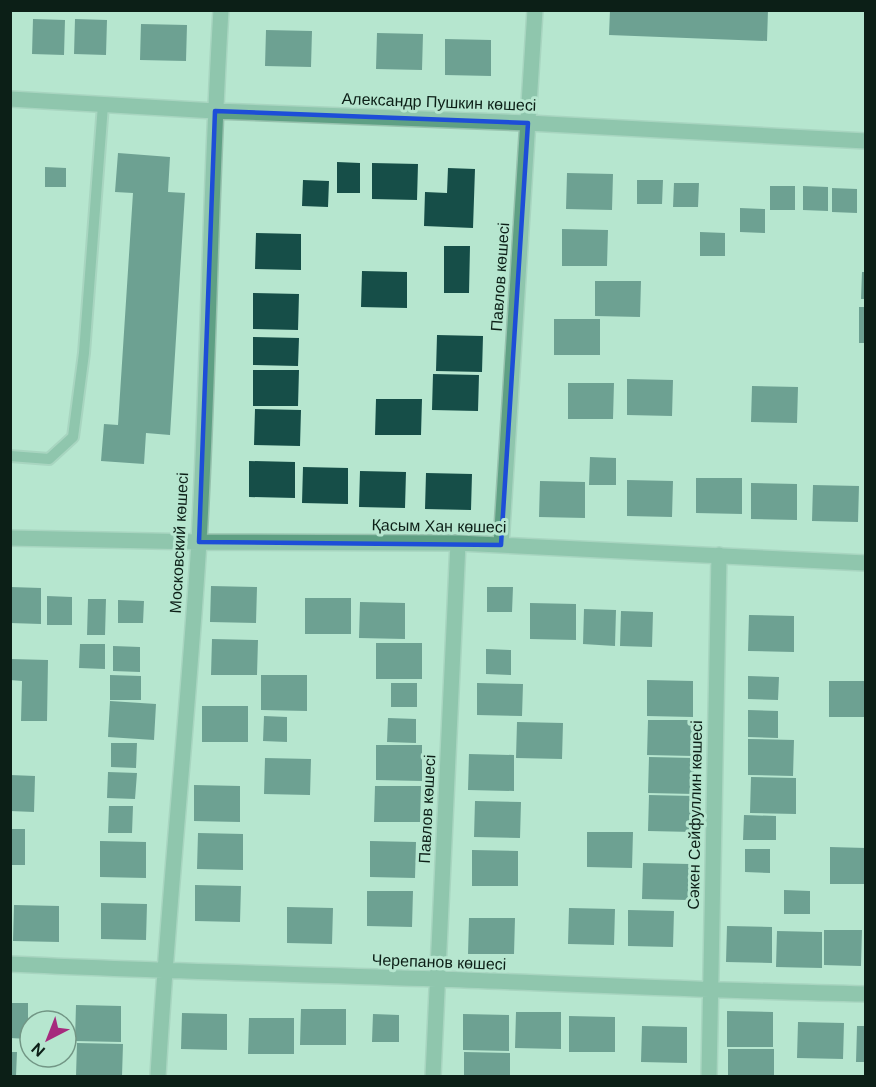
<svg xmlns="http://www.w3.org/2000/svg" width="876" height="1087" font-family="'DM Sans',sans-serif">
<rect width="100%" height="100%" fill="#b6e6cf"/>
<path fill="#164e48" d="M610,10H768L767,41L609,35Z
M33,19L65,20L64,55L32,54Z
M75,19L107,20L106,55L74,54Z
M141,24L187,25L186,61L140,60Z
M266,30L312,31L311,67L265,66Z
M377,33L423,34L422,70L376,69Z
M445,39L491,40V76L445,75Z
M118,153L170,157L168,192L185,193L170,435L146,433L144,464L101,461L104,424L118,425L133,193L115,192Z
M337,162L360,163V193H337Z
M372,163L418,164L417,200L372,199Z
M45,167L66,168V187H45Z
M448,168L475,169L473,228L424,226L425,192L447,193Z
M567,173L613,174L612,210L566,209Z
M303,180L329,181L328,207L302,206Z
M637,180H663L662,204H637Z
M674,183H699L698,207H673Z
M770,186H795V210H770Z
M803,186L828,187V211L803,210Z
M832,188L857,189V213L832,212Z
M740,208L765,209V233L740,232Z
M562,229L608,230L607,266H562Z
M700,232L725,233V256H700Z
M256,233L301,234V270L255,269Z
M444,246H470L469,293H444Z
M362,271L407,272V308L361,307Z
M862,272H866V299H861Z
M595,281H641L640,317L595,316Z
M253,293L299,294L298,330L253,329Z
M859,307H866V343H859Z
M554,319H600V355H554Z
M437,335L483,336L482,372L436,371Z
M253,337L299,338L298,366L253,365Z
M253,370H299L298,406H253Z
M433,374L479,375L478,411L432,410Z
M627,379L673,380L672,416L627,415Z
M568,383H614L613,419H568Z
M752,386L798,387L797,423L751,422Z
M376,399H422L421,435H375Z
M255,409L301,410L300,446L254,445Z
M590,457L616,458V485H589Z
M249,461L295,462V498L249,497Z
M303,467L348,468V504L302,503Z
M360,471L406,472L405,508L359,507Z
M426,473L472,474L471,510L425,509Z
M696,478H742V514L696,513Z
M627,480L673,481L672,517L627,516Z
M540,481L585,482V518L539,517Z
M751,483L797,484V520L751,519Z
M813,485L859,486L858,522L812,521Z
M211,586L257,587L256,623L210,622Z
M10,587L41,588V624L10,623Z
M487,587H513L512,612H487Z
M47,596L72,597V625H47Z
M305,598H351V634H305Z
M88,599H106L105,635H87Z
M118,600L144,601L143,623H118Z
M360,602L405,603V639L359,638Z
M530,603L576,604V640L530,639Z
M584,609L616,610L615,646L583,644Z
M621,611L653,612L652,647L620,646Z
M749,615L794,616V652L748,651Z
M212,639L258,640L257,675H211Z
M376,643H422V679H376Z
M80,644H105V669L79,668Z
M113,646L140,647V672L113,671Z
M486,649L511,650V675L486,674Z
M10,659L48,660L47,721H21L22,681L10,680Z
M110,675L141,676V700H110Z
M261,675H307V711L261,710Z
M748,676L779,677L778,700L748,699Z
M647,680L693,681V717L647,716Z
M829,681H866V717H829Z
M391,683H417V707H391Z
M477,683L523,684L522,716L477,715Z
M110,701L156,704L154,740L108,737Z
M202,706H248V742H202Z
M748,710L778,711V738L748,737Z
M264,716L287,717V742L263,741Z
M388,718L416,719V743L387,742Z
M648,720H694L693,756L647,755Z
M517,722L563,723L562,759L516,758Z
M748,739L794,740L793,776L748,775Z
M111,743H137L136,768L111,767Z
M376,745H422V781L376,780Z
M469,754L514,755V791L468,790Z
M649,757L694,758V794L648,793Z
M265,758L311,759L310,795L264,794Z
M108,772L137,773L135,799L107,798Z
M10,775L35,776L34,812L10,811Z
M751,777L796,778V814L750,813Z
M194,785L240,786V822L194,821Z
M375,786H421L420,822H374Z
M649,795L694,796V832L648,831Z
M475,801L521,802L520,838L474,837Z
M109,806H133L132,833H108Z
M744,815L776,816V840H743Z
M10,829H25V865H10Z
M587,832H633L632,868L587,867Z
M198,833L243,834V870L197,869Z
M100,841L146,842V878L100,877Z
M370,841L416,842L415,878L370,877Z
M830,847L866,848V884H830Z
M745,849H770V873L745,872Z
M472,850L518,851V886H472Z
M643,863L689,864L688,900L642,899Z
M195,885L241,886L240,922L195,921Z
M784,890L810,891V914H784Z
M367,891H413L412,927L367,926Z
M101,903L147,904L146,940L101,939Z
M14,905L59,906V942L13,941Z
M287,907L333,908L332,944L287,943Z
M569,908L615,909L614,945L568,944Z
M628,910L674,911L673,947L628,946Z
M469,918H515L514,954H468Z
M727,926L772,927V963L726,962Z
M824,930H862L861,966L824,965Z
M777,931L822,932V968L776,967Z
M10,1003H28V1039L10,1038Z
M76,1005L121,1006V1042L75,1041Z
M301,1009H346V1045H300Z
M727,1011L773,1012V1047H727Z
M516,1012H561V1049L515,1048Z
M182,1013L227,1014V1050L181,1049Z
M373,1014L399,1015V1042H372Z
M463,1014L509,1015V1051L463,1050Z
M569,1016L615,1017V1052H569Z
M249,1018H294V1054H248Z
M798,1022L844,1023L843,1059L797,1058Z
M642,1026L687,1027V1063L641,1062Z
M857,1026H866V1062H856Z
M77,1043L123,1044L122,1076H76Z
M728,1049H774V1076H728Z
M10,1052H17L16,1076H10Z
M464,1052L510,1053V1076H464Z"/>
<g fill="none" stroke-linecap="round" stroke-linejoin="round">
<g stroke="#97c2ae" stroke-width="14">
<path id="service" d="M10,456L49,459L73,437L84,353L103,105"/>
</g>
<g stroke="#97c2ae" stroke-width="18">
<path id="minor" d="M10,99L215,111L528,123L866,141
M10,538L199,542L458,543L866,563
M501,545L535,10
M10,964C152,971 294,974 436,979C579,984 722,991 866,994
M158,1076C168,898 188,720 199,541C209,365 210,187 221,10
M433,1076L458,543
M709,1076L719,555"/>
</g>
<use href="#service" stroke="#5fa084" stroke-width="10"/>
<use href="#minor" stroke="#5fa084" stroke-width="15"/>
</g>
<path d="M0 0H876V1087H0ZM215,111L528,123L501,545L199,542Z" fill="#b6e6cf" fill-opacity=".55" fill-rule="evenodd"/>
<path fill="none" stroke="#1d4ed8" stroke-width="4.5" stroke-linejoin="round" d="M215,111L528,123L501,545L199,542Z"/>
<g text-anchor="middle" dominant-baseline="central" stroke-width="6" stroke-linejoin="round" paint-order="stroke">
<g font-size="16" fill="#0c1f17" stroke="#b6e6cf">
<text transform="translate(439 102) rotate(2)">Александр Пушкин көшесі</text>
<text transform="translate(500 277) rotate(-86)">Павлов көшесі</text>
<text transform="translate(439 526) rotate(1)">Қасым Хан көшесі</text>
<text transform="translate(179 543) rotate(-87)">Московский көшесі</text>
<text transform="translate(427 809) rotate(-87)">Павлов көшесі</text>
<text transform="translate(695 815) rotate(-89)">Сәкен Сейфуллин көшесі</text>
<text transform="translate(439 962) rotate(2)">Черепанов көшесі</text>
</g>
</g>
<rect width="876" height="1087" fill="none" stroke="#0c1f17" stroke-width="24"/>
<g transform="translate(48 1039) rotate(222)"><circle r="28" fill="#b6e6cf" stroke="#729685" stroke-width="1.5"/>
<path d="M0-4.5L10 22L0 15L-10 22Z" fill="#a62a7d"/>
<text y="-9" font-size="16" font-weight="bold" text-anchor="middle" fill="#0c1f17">N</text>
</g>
</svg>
